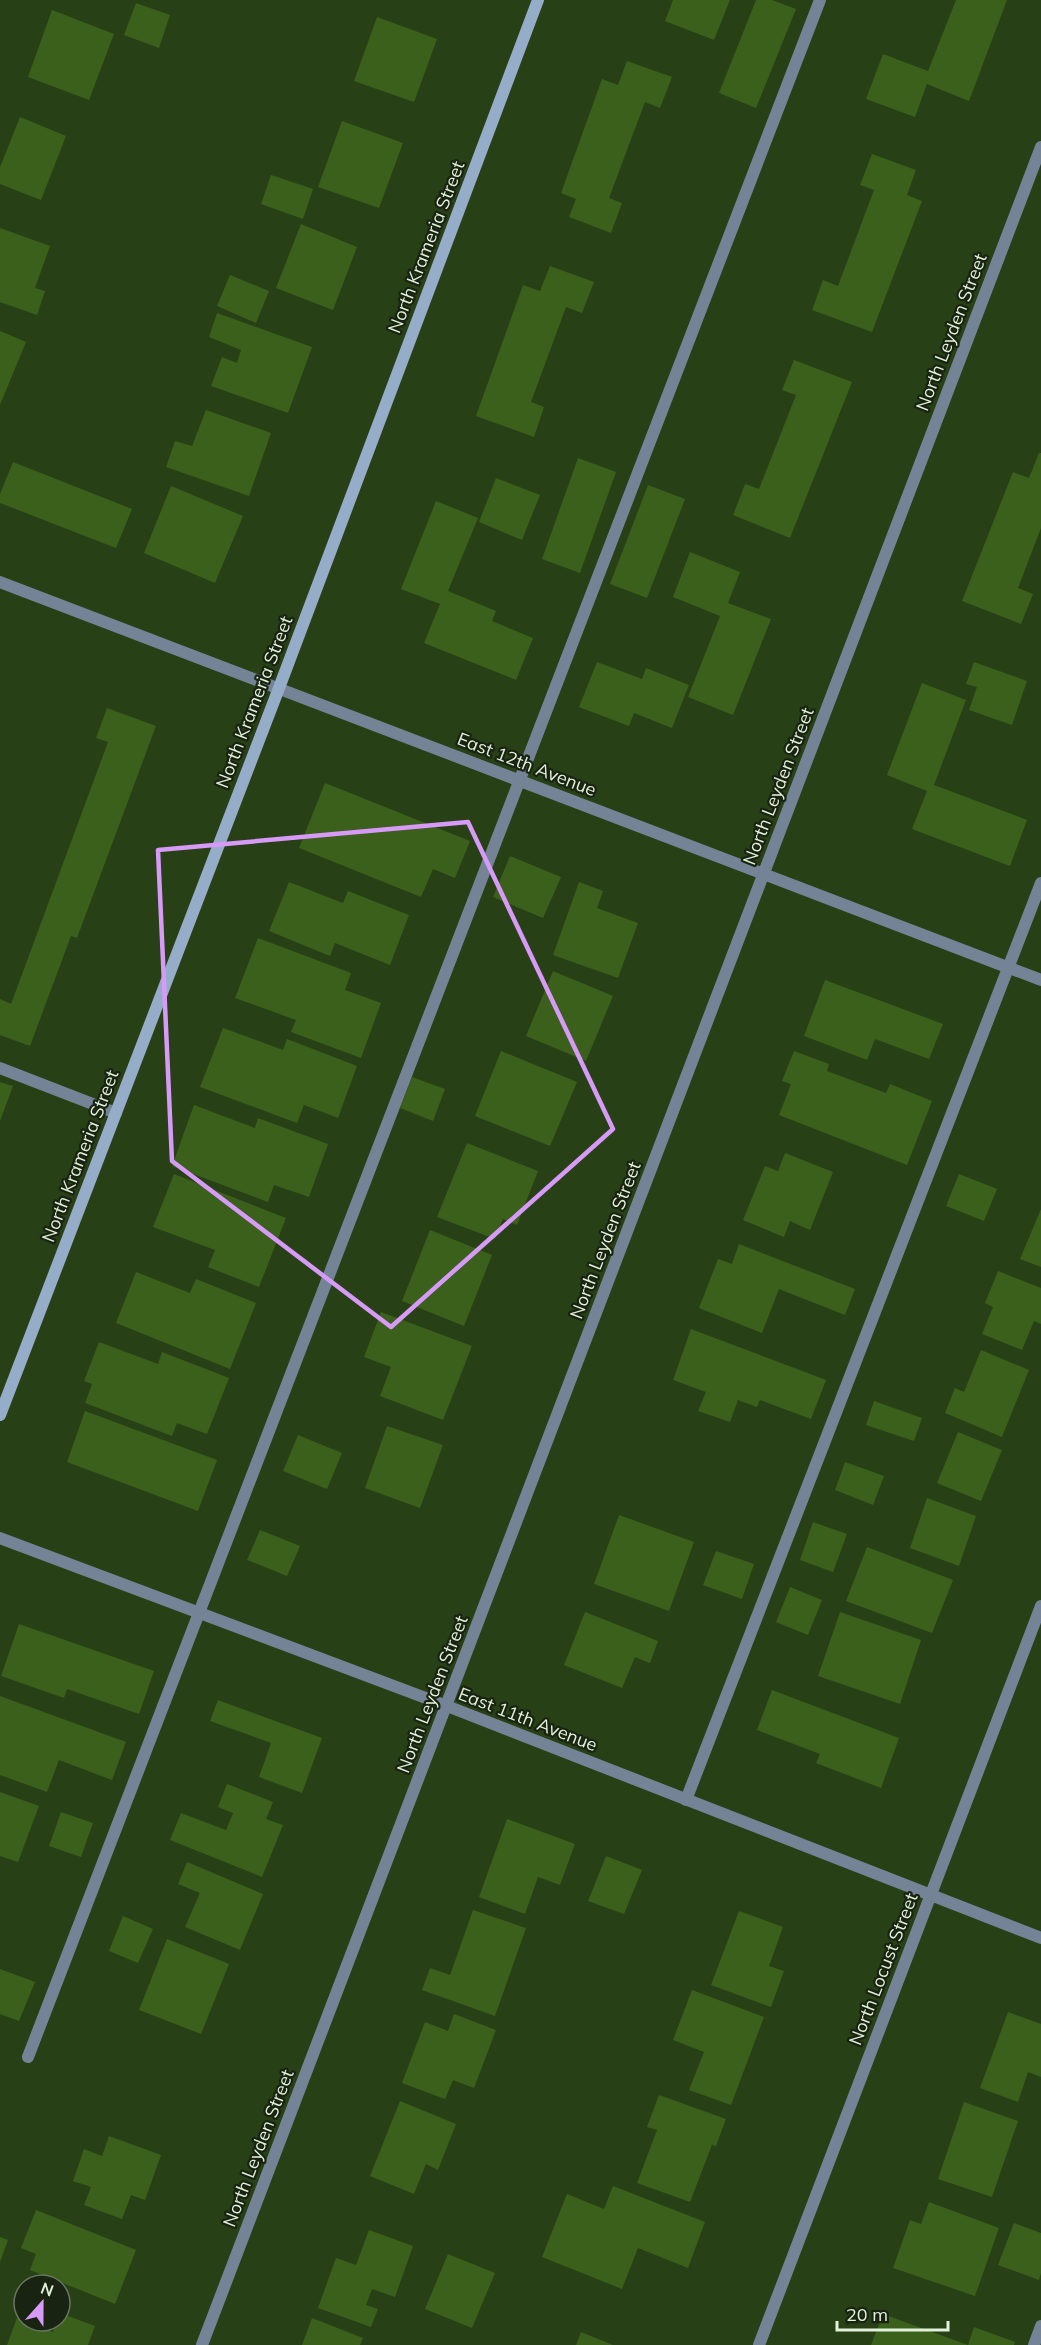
<svg xmlns="http://www.w3.org/2000/svg" width="1041" height="2345" font-family="Mulish,sans-serif">
<rect width="100%" height="100%" fill="#284016"/>
<path fill="#3b601b" d="M673,0H730L714,40L665,21Z
M756,0H772L796,9L756,108L719,93Z
M956,0H1007L969,101L927,84L915,117L866,99L883,54L928,71Z
M136,3L170,15L159,48L124,35Z
M52,10L114,34L89,100L28,77Z
M377,17L437,39L414,102L354,81Z
M627,61L672,77L660,108L645,102L609,198L622,203L611,233L569,217L576,199L561,193L602,79L618,85Z
M20,117L66,136L41,200L0,184V167Z
M342,121L403,143L379,208L318,187Z
M872,154L916,170L907,195L922,201L872,332L812,310L823,280L838,286L874,190L860,185Z
M271,175L313,189L303,219L261,204Z
M301,224L357,247L333,310L276,288Z
M0,228L50,246L35,288L45,291L37,315L0,302Z
M550,266L594,282L582,313L566,307L531,402L544,407L534,437L476,416L523,285L540,291Z
M230,275L269,291L256,323L217,306Z
M217,313L312,347L288,413L211,386L222,357L237,363L241,350L209,337Z
M0,331L26,342L0,405Z
M794,360L852,382L790,538L733,515L745,484L759,489L796,395L782,390Z
M206,410L271,433L249,496L166,467L175,441L192,446Z
M1039,453H1041V528L1018,588L1033,594L1021,624L962,601L1013,472L1029,478Z
M578,458L616,472L580,573L542,559Z
M13,462L132,509L116,548L0,503V494Z
M496,478L540,495L522,540L479,522Z
M648,485L685,499L647,598L610,584Z
M171,486L243,516L215,583L144,553Z
M436,501L478,518L448,591L496,611L492,621L533,638L516,680L424,643L440,604L401,589Z
M690,552L740,572L728,603L771,619L733,715L688,697L720,616L673,597Z
M597,662L642,679L646,668L689,685L672,728L634,713L629,726L579,707Z
M974,662L1027,681L1012,725L969,710L977,687L966,684Z
M922,683L966,700L934,785L1027,820L1010,866L912,829L927,791L887,775Z
M107,708L156,726L77,938L71,936L30,1046L0,1035V999L11,1004L108,742L96,738Z
M325,783L470,841L455,878L433,869L421,897L299,848Z
M510,856L561,877L543,918L493,897Z
M289,882L343,903L348,891L409,915L390,965L335,943L330,956L269,931Z
M579,882L603,891L597,908L638,923L618,978L553,955Z
M258,938L351,973L345,990L381,1003L361,1058L291,1032L296,1020L235,998Z
M553,971L613,996L586,1061L526,1036Z
M825,980L943,1024L929,1059L875,1039L867,1060L804,1036Z
M223,1028L283,1050L287,1039L357,1066L338,1118L304,1105L297,1123L200,1087Z
M501,1051L577,1082L550,1146L475,1116Z
M794,1051L829,1064L827,1071L886,1093L890,1084L932,1101L907,1165L779,1115L791,1084L782,1081Z
M412,1077L445,1089L433,1121L400,1108Z
M0,1082L13,1086L0,1121Z
M194,1105L255,1128L258,1118L328,1144L309,1197L274,1185L268,1202L172,1166Z
M467,1143L538,1171L517,1225L503,1219L495,1239L437,1217Z
M785,1153L833,1172L810,1230L790,1221L784,1237L743,1220L765,1166L778,1171Z
M174,1174L286,1218L259,1287L208,1267L215,1250L153,1227Z
M959,1174L997,1189L984,1221L946,1206Z
M1041,1209V1267L1020,1259Z
M430,1230L492,1255L464,1326L402,1301Z
M739,1244L855,1289L845,1315L779,1289L762,1333L699,1308L718,1259L732,1264Z
M998,1271L1041,1288V1324L1034,1321L1022,1350L982,1334L993,1307L985,1303Z
M136,1272L190,1293L196,1279L256,1303L230,1369L116,1323Z
M381,1312L472,1346L443,1420L380,1396L391,1367L364,1357Z
M691,1329L826,1380L811,1419L760,1400L757,1407L738,1400L730,1422L698,1411L706,1392L673,1380Z
M99,1342L158,1364L162,1352L229,1378L207,1434L177,1423L172,1436L85,1403L92,1384L84,1381Z
M981,1350L1029,1370L1002,1437L945,1413L955,1388L964,1392Z
M874,1401L922,1418L914,1441L866,1425Z
M85,1411L217,1460L198,1511L67,1462Z
M387,1426L443,1445L420,1508L365,1488Z
M958,1432L1002,1450L981,1501L937,1483Z
M298,1435L342,1453L327,1489L283,1471Z
M845,1462L884,1476L873,1505L835,1490Z
M927,1498L976,1516L959,1566L910,1548Z
M619,1515L694,1542L669,1611L594,1584Z
M813,1522L847,1534L833,1572L800,1560Z
M260,1530L300,1546L287,1576L247,1560Z
M867,1547L953,1580L932,1633L846,1601Z
M716,1551L754,1564L742,1599L703,1585Z
M790,1587L822,1600L808,1635L776,1622Z
M585,1612L658,1641L650,1663L635,1657L622,1688L564,1665Z
M840,1612L921,1640L900,1704L818,1676Z
M19,1624L154,1671L139,1714L67,1689L64,1698L1,1676Z
M772,1690L899,1738L881,1788L816,1763L820,1754L757,1730Z
M0,1696L126,1742L112,1780L59,1760L47,1792L0,1775Z
M218,1700L322,1738L302,1793L259,1777L271,1743L210,1721Z
M227,1784L273,1802L266,1819L283,1825L262,1877L170,1840L181,1813L226,1830L233,1813L218,1807Z
M0,1792L39,1806L18,1862L0,1856Z
M61,1812L93,1823L81,1857L49,1846Z
M507,1819L575,1844L560,1885L538,1877L525,1914L479,1897Z
M606,1856L642,1870L624,1914L588,1901Z
M187,1862L263,1894L240,1950L185,1927L200,1893L178,1884Z
M473,1910L526,1928L495,2016L422,1990L430,1968L450,1975Z
M739,1911L783,1927L769,1966L784,1971L771,2007L711,1985Z
M123,1916L153,1929L138,1963L109,1951Z
M167,1939L229,1964L201,2034L139,2010Z
M0,1969L35,1982L19,2021L0,2014Z
M692,1990L764,2017L731,2105L689,2090L704,2052L673,2040Z
M1008,2012L1041,2024V2077L1028,2072L1018,2102L980,2088Z
M454,2014L496,2030L474,2088L453,2080L445,2099L402,2083L425,2022L448,2031Z
M659,2095L726,2119L716,2146L712,2145L690,2202L637,2183L657,2130L647,2127Z
M400,2101L456,2124L438,2170L426,2164L414,2194L370,2176Z
M964,2102L1018,2121L992,2197L938,2179Z
M109,2136L161,2155L145,2200L131,2195L122,2219L84,2205L91,2187L73,2181L84,2149L102,2156Z
M613,2186L705,2222L688,2268L638,2248L622,2289L542,2257L567,2194L604,2209Z
M929,2202L999,2228L975,2296L893,2268L910,2220L921,2224Z
M36,2210L136,2250L115,2304L30,2270L36,2254L21,2248Z
M1014,2223L1041,2233V2273L1039,2280L998,2265Z
M369,2230L413,2246L395,2297L372,2289L366,2305L378,2309L371,2327L318,2308L336,2258L356,2265Z
M0,2237L8,2240L0,2262Z
M448,2254L495,2273L472,2328L425,2309Z
M60,2313L95,2326L88,2345H7L17,2318L53,2332L56,2321H60Z
M883,2314L968,2345H871Z
M312,2318L363,2338L360,2345H302Z
M974,2327L1015,2342L1014,2345H968Z
M581,2332L613,2345H576Z"/>
<g fill="none" stroke-linecap="round" stroke-linejoin="round">
<path stroke="#748395" stroke-width="12" d="M686,1800L1041,883
M28,2057L820,0
M1034,2345L1041,2326"/>
<path stroke="#748395" stroke-width="12" d="M0,582L1041,980
M0,1068L116,1113
M0,1538L447,1706L1041,1938
M202,2345L1041,147
M759,2345L1041,1606"/>
<path stroke="#96adca" stroke-width="12" d="M0,1415L279,688L538,0"/>
</g>
<path fill="none" stroke="#d89af8" stroke-width="4.5" stroke-linejoin="round" d="M468,822L613,1129L391,1327L172,1161L158,850Z"/>
<g text-anchor="middle" dominant-baseline="central" stroke-width="4.5" stroke-linejoin="round" paint-order="stroke">
<g font-size="18" fill="#e2f1d9" stroke="#182311">
<text transform="translate(426 247) rotate(-69)">North Krameria Street</text>
<text transform="translate(951 332) rotate(-69)">North Leyden Street</text>
<text transform="translate(254 702) rotate(-69)">North Krameria Street</text>
<text transform="translate(527 764) rotate(21)">East 12th Avenue</text>
<text transform="translate(778 786) rotate(-69)">North Leyden Street</text>
<text transform="translate(80 1156) rotate(-69)">North Krameria Street</text>
<text transform="translate(605 1240) rotate(-69)">North Leyden Street</text>
<text transform="translate(432 1694) rotate(-69)">North Leyden Street</text>
<text transform="translate(528 1719) rotate(21)">East 11th Avenue</text>
<text transform="translate(883 1969) rotate(-69)">North Locust Street</text>
<text transform="translate(258 2148) rotate(-69)">North Leyden Street</text>
</g>
</g>
<g transform="translate(42 2303) rotate(21)"><circle r="28" fill="#182311" stroke="#697561" stroke-width="1.5"/>
<path d="M0-4.5L10 22L0 15L-10 22Z" fill="#d89af8"/>
<text y="-9" font-size="16" font-weight="bold" text-anchor="middle" fill="#e2f1d9">N</text>
</g>
<path d="M837 2321v9h111v-9" fill="none" stroke="#e2f1d9" stroke-width="3"/>
<text x="846" y="2321" font-size="18" fill="#e2f1d9" stroke="#182311" stroke-width="4.5" paint-order="stroke">20 m</text>
</svg>
